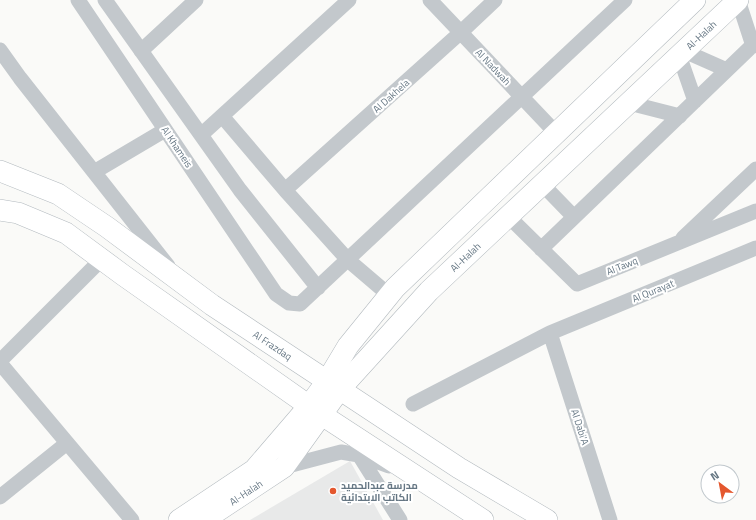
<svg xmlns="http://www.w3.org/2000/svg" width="756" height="520" font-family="'Titillium Web',Cairo,sans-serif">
<rect width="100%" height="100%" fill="#fafaf8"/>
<path fill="#e8e9e9" d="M350,461L383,520H250Z"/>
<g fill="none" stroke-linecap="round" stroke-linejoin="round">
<g stroke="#b3babf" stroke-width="22">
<g id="secondary">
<path id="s1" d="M0,171L58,194L107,227L212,305L459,468L547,520"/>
<path d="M0,210L18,213L66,233L123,275L322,415L483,520"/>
<path d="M179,520L254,470L309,406L327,381L348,346L395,288L695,0"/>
<path id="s2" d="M204,520L284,467L340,389L429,291L738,0"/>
</g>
</g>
<path stroke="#c3c8cc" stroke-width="15" d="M78,0L276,294L289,303L300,304L625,0
M105,0L240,190L318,288
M430,0L556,133
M738,0L753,46
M0,50L20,78L168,266
M141,51L196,0
M684,51L727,70
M679,55L695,101
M629,103L680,116
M222,116L285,190L348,260L389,295
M201,135L349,0
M94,172L165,130
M542,184L574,217
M285,190L460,33L495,0
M508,216L577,284L756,211
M683,238L756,169
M541,249L756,42
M550,333L610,520
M0,361L102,259
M0,363L132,520
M413,404L550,333L756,248
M359,455L400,520
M284,467L341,452L359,455L389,466
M0,497L67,443"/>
<use href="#secondary" stroke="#fff" stroke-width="21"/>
</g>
<circle fill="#e4572e" stroke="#fff" stroke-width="1.5" cx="333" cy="491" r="4"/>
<g text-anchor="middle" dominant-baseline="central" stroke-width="4" stroke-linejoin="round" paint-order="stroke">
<g font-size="10" fill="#657683" stroke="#fff">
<text stroke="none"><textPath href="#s2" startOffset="698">Al-Halah</textPath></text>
<text transform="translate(493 67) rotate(46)">Al Nadwah</text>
<text transform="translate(391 96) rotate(-42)">Al Dakhela</text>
<text transform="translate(177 147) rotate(56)">Al Khameis</text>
<text stroke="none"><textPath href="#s2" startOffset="374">Al-Halah</textPath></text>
<text transform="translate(622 266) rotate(-22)">Al Tawq</text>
<text transform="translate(653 291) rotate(-22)">Al Qurayat</text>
<text stroke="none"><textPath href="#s1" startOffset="325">Al Frazdaq</textPath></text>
<text transform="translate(580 427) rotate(72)">Al Dabi'A</text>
<text stroke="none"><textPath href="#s2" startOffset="50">Al-Halah</textPath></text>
</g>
<g font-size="10" font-weight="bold" fill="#657683" stroke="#fff" text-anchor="start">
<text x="341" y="485">مدرسة عبدالحميد<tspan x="341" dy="12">الكاتب الابتدائية</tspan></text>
</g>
</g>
<g transform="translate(720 484) rotate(328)"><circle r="19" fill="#ffffff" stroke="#c1c8cd"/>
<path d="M0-3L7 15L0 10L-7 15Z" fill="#e4572e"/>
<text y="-6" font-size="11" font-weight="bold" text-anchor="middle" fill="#657683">N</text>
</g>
</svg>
